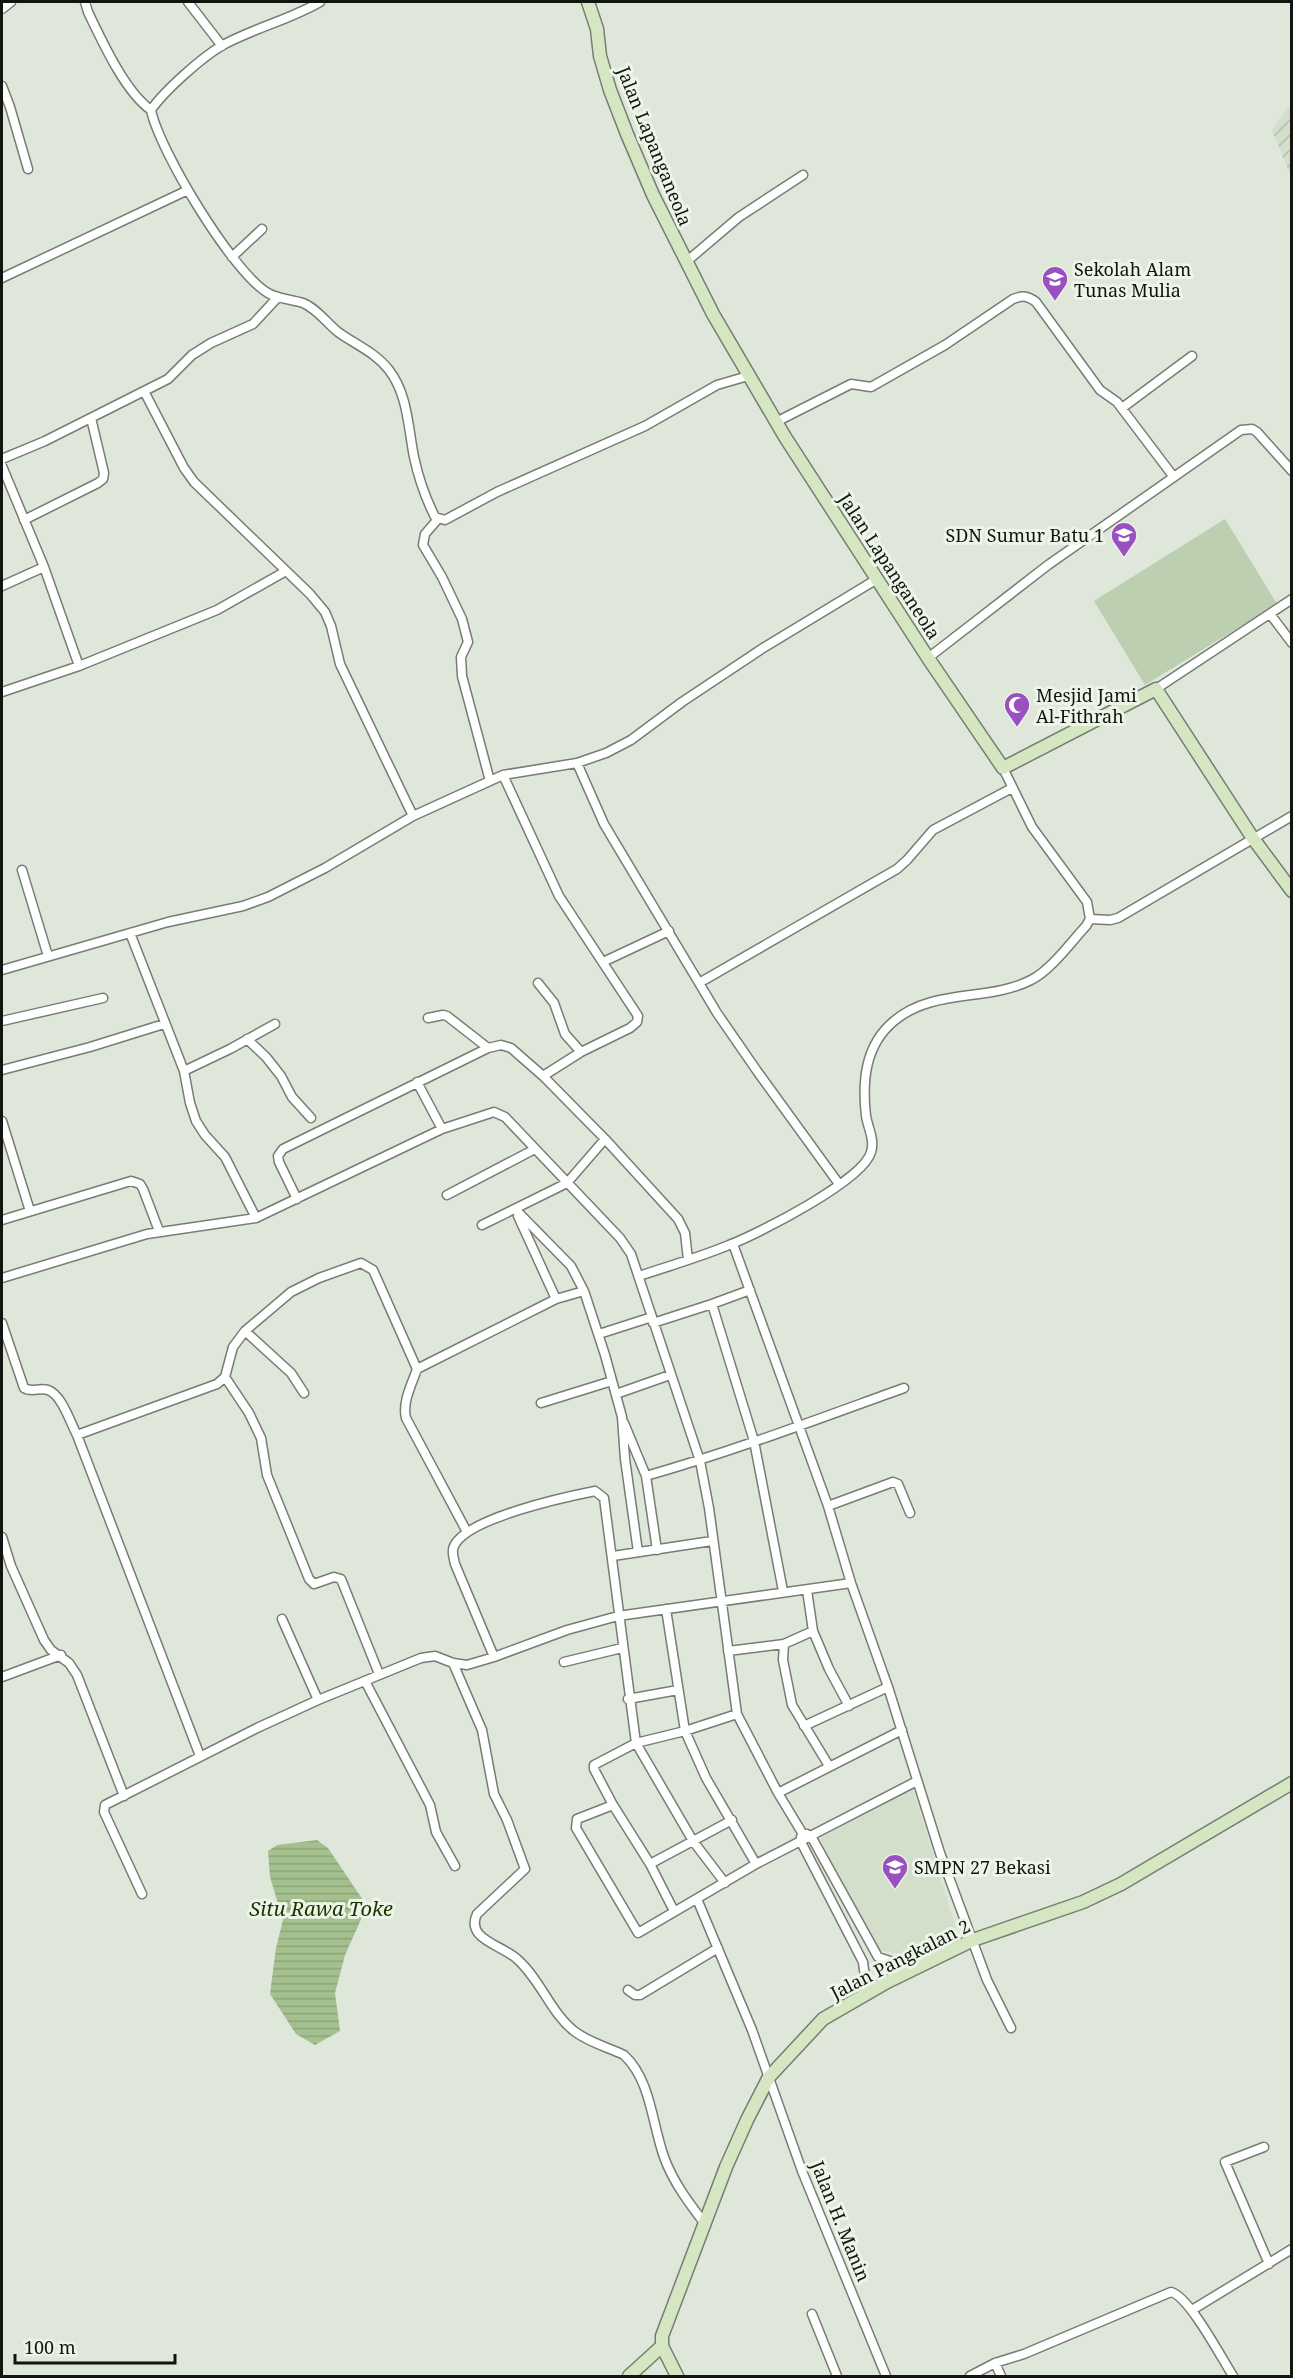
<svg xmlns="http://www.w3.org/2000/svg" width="1293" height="2378" font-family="'Noto Serif',serif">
<defs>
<pattern id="industrial-furrows" width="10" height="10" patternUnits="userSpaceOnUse" patternTransform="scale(1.5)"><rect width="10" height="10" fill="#d3dfcb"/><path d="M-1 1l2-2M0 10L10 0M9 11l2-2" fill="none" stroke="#b4bead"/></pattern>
<pattern id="water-rules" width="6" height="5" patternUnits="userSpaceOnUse" patternTransform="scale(1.5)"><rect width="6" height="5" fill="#a3c08e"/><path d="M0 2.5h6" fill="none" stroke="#8ba479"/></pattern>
</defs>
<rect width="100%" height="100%" fill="#dfe7da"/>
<path fill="#d3dfcb" d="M913,1789L960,1942L927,1959L874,1949L820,1838Z"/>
<path fill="url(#industrial-furrows)" d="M1291,106V177L1272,130L1286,110Z"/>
<path fill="#bccfb0" d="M1225,519L1277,604L1145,685L1094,601Z"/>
<path fill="url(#water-rules)" d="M317,1840L328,1848L367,1906L345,1955L335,1993L340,2031L315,2045L296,2034L270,1994L276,1948L283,1920L270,1877L268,1851L277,1845Z"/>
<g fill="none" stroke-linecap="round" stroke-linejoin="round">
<g stroke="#767d71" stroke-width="11">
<path id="street" d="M85,2L88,12C102,41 125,92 151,110
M188,2L222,46
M320,2C289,20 254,28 223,45C202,57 164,91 151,110C159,150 233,273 268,293C278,299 291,299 303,303C316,308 327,323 338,332C356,345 375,352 389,370C408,395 408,427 414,457C418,476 426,499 435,517L445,520L497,492L645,426L717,385L748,376
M2,9L11,2
M2,86L10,107L28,169
M232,257L262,229
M686,262L739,217L803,175
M2,278L188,190
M145,393L184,468L194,482L310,594L325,612L331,626L340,664L413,816
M1122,408L1192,356
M776,422L851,384L871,387L945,345L1013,299C1023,295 1028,296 1036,302L1100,390L1117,402L1173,476
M2,459L45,441L168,379L192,355L211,343L253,324L278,297
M2,466L44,567L79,666
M438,519L425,534L423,545L442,577L462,619L468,642L461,657L462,676L490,781
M24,520L98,483L103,479L104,473L91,418
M2,586L44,567
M1270,614L1292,643
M928,658L1048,565L1241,430L1252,429L1257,432L1292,471
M1156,689L1292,599
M2,692L79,666L217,610L286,571
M577,763L604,824L717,1013L757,1071L839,1184
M503,775L559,896L638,1016L637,1022L630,1028L581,1052L543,1076
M22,870L48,956
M1090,919L1110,920L1118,918L1292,816
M130,933L184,1071L190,1103L196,1121L205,1135L225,1157L256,1218
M603,962L669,931
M2,970L168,922L243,906L268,897L325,868L413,816L503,775L577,763L606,753L631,740L682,702L763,648L877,579
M538,983L554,1003L565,1034L581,1052
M699,983L897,869L907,860L933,830L1012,788
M428,1018L443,1015L447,1016L488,1048L501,1045L511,1048L543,1076L605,1139L678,1219L685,1233L688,1260
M2,1021L103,998
M247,1039L266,1057L281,1076L292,1097L311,1118
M2,1070L90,1047L164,1024
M184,1071L230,1049L275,1024
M417,1082L442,1129
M2,1121L30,1211
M447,1195L535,1149
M297,1199L279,1162L278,1156L283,1149L488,1048
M516,1210L571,1266L584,1291L605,1355L622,1417L625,1459L638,1552
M518,1216L556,1299
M2,1220L131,1181L140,1184L143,1189L159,1231
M482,1225L567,1183L605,1139
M733,1244L828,1506L851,1583L888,1687L940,1853L987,1980L1011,2028
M639,1276C669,1266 700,1257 729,1245C758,1234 864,1180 871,1152C875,1140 868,1128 866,1116C862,1081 865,1045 894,1021C933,988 988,1002 1031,980C1051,970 1071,942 1086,926L1090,919L1087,902L1032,827L1003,768
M2,1278L147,1234L256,1218L442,1129L494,1112L505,1117L620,1238L631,1254L700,1461L709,1508L737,1714L778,1793L801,1831
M750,1290L712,1304L754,1441L783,1591
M2,1323L24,1388C32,1393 39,1387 48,1390C62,1395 70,1422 77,1435L200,1756
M653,1323L712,1304
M245,1331L291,1373L304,1393
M599,1334L652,1317
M417,1369C412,1384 402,1402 406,1418L467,1532
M225,1377L249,1413L261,1438L267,1475L309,1579L314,1584L334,1577L341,1579L379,1674
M616,1394L670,1375
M541,1403L612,1381
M624,1423L646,1476L657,1550
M77,1435L217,1384L225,1377L233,1347L245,1331L291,1292L319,1278L361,1263L373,1270L417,1369L556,1299L584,1291
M646,1476C734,1451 818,1419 904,1388
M828,1506L893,1482L898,1484L910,1513
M2,1537L11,1566L44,1640L51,1650L69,1663L77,1675L124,1796
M613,1556L712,1541
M807,1590L813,1631L829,1669L849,1706
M666,1609L685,1731L706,1778L756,1864
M282,1619L318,1700
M784,1644L783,1660L792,1705L829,1766
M728,1651L784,1644L813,1631
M494,1657L455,1564C454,1558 451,1552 454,1546C467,1518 565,1497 595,1491L604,1498L636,1743L693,1841L725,1883
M564,1662L622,1648
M453,1663L482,1730L494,1794L507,1820L525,1869L477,1914C465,1939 502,1945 517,1959C540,1979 551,2013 574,2031C588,2042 607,2047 624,2055C651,2080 652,2124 664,2157C673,2182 689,2203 705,2224
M2,1677L61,1655
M365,1681L430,1805L436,1832L455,1866
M628,1699L678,1690
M804,1726L888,1687
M778,1793L902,1730
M613,1805L577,1819L576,1828L638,1933L756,1864L917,1781
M807,1834L811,1836L878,1957L899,1964L916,1967
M801,1837V1842L863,1962L867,1993
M650,1864L732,1820
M142,1894L104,1812L105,1805L257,1728L318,1700L421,1658L435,1656L453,1663L467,1665L494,1657L567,1630L618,1616L851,1583
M697,1899L752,2030L802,2171L886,2376
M674,1911L650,1864L613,1805L594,1769V1765L636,1743L685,1731L737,1714
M628,1990L635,1995H640L718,1948
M1264,2147L1225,2162L1269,2264
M1192,2310L1292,2249
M812,2314L837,2376
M995,2363L1001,2376
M970,2376L995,2363L1024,2354L1171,2292C1189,2296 1222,2359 1233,2376"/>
</g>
<g stroke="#767d71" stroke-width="15">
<path id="secondary" d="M588,2L597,29L600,56L610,90L627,134L653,195L713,314L785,437L928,658L1003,768L1156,689L1252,837L1292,891
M629,2376L662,2346
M677,2376L662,2346V2336L726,2167L747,2120L769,2077L823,2019L887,1982L973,1940L1083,1902L1121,1884L1292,1783"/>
</g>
<use href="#street" stroke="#fff" stroke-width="8"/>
<use href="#secondary" stroke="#d4e7c2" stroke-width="12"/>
</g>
<defs>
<g id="school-pin" transform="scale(1.35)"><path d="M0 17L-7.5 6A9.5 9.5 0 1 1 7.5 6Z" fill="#9b50c2" stroke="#ecf5e7"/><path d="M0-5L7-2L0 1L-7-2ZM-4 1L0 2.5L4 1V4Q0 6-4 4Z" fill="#fff"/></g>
<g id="mosque-pin" transform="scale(1.35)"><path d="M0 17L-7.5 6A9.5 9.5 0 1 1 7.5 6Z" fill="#9b50c2" stroke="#ecf5e7"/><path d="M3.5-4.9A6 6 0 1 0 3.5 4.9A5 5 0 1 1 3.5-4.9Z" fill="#fff"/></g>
</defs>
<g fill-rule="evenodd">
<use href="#school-pin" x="1055" y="279"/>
<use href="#school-pin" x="1124" y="535"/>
<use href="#mosque-pin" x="1017" y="705"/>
<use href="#school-pin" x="895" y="1867"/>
</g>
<g text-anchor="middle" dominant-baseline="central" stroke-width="6" stroke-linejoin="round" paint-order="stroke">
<g font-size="18" fill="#11140f" stroke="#ecf5e7">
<text transform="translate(655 146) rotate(68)">Jalan Lapanganeola</text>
<text transform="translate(890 566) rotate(57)">Jalan Lapanganeola</text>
<text transform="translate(900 1959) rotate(-27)">Jalan Pangkalan 2</text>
<text transform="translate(841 2221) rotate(68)">Jalan H. Manin</text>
</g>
<g font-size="18" fill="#11140f" stroke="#ecf5e7" text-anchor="start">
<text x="1074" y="269">Sekolah Alam<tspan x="1074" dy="21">Tunas Mulia</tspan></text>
<text x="1104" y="535" text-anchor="end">SDN Sumur Batu 1</text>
<text x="1036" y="695">Mesjid Jami<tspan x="1036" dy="21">Al-Fithrah</tspan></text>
<text x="914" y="1867">SMPN 27 Bekasi</text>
</g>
<g font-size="20" font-style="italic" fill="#1a3400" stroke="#ecf5e7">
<text x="321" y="1908">Situ Rawa Toke</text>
</g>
</g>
<rect width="1293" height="2378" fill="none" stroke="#11140f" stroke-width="6"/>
<path d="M15 2354v9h160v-9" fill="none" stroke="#11140f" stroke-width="3"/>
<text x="24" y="2354" font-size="18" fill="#11140f" stroke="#ecf5e7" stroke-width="4.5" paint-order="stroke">100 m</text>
</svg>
